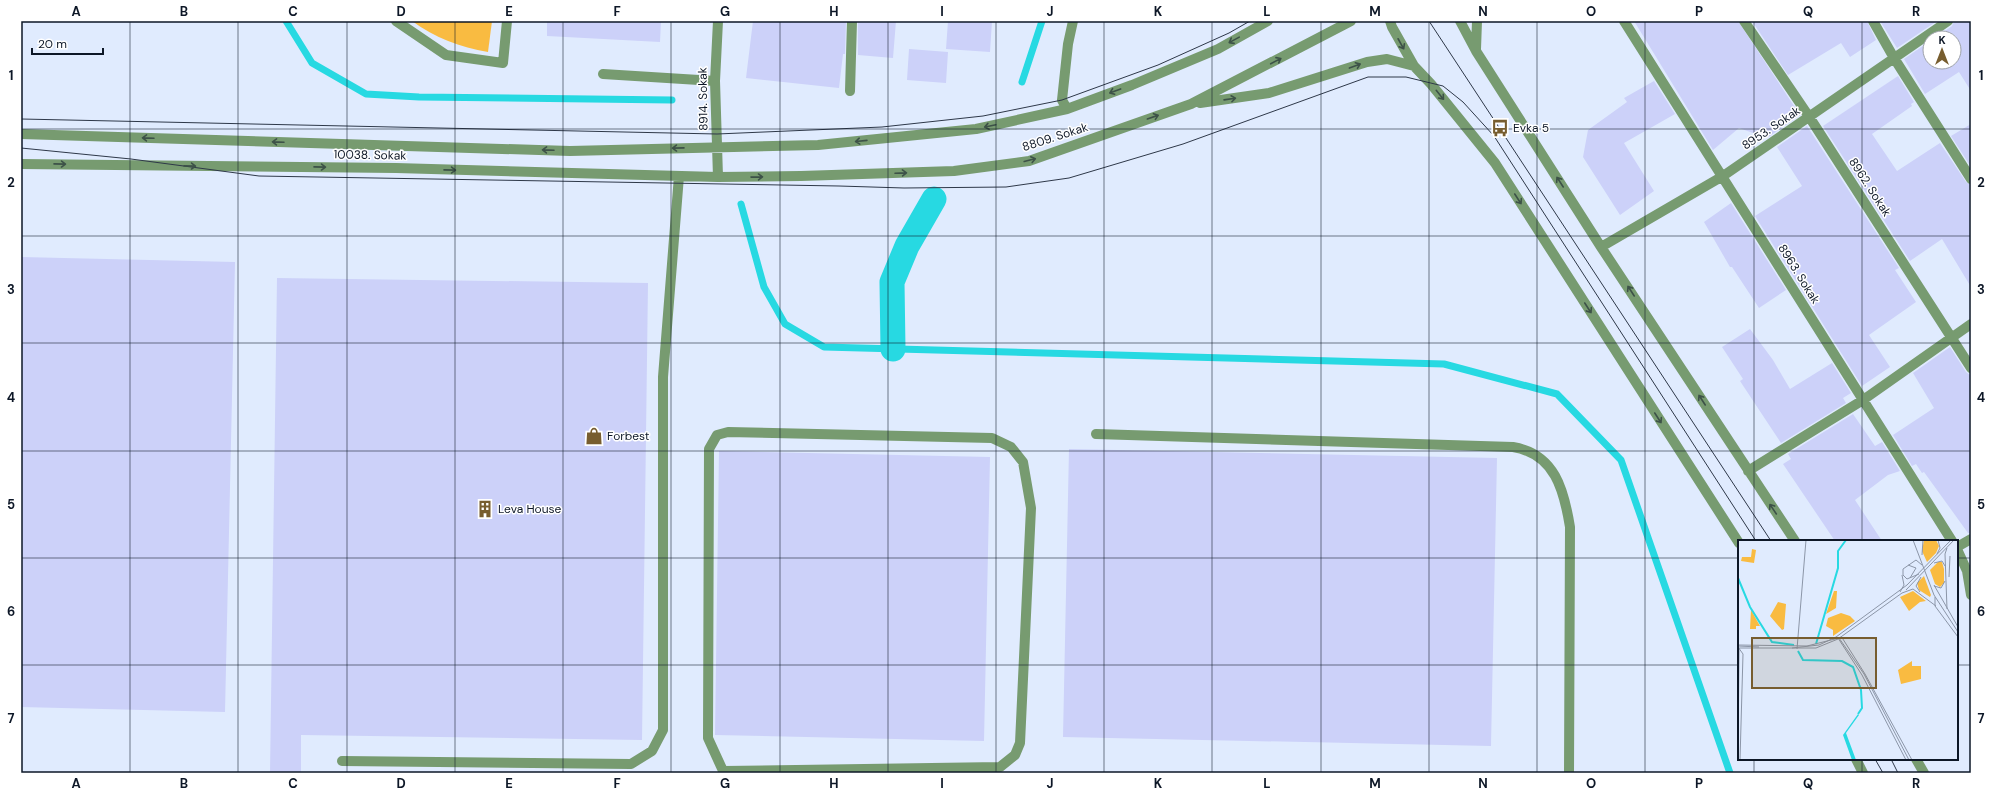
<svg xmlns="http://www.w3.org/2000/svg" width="1992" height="794" font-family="'DM Sans',sans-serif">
<rect width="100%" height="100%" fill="#e0ebfe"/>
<path fill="#f9bb41" d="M412,21H492L488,52C460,47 435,38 412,21Z"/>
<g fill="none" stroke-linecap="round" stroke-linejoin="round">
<path stroke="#27d9e2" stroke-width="7" d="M286,21L312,63L366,94L419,97L672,100
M1022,82L1042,21
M741,204L764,287L785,324L824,347L1444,364L1557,394L1621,460L1730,773"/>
<path stroke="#27d9e2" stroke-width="25" d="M893,349L892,282L907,246L934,199"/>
</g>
<path fill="#ccd1f9" d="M547,21H661L660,42L547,36Z
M753,21H846L845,54H843L839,88L746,78Z
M858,21H896L893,58L858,55Z
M948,21H992L990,52L946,49Z
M1634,21H1738L1800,115L1767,138L1739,128L1713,150Z
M1752,21H1867L1876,40L1850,57L1841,43L1788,75Z
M1880,21H1937L1897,48Z
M1954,21H1971V91L1959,72L1925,94L1904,59L1930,41V62H1954V38H1935L1952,26Z
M909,49L948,52L946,83L907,80Z
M1898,76L1914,102L1911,104L1912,106L1872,134L1897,171L1940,143L1966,182L1971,185V287L1942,239L1910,261L1823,126Z
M1654,81L1675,114L1624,143L1654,191L1620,215L1583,157L1588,130L1627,102L1624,98Z
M1971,124V167L1951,136Z
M1807,126L1899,268L1895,270L1916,302L1869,335L1890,367L1862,386L1755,216L1802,186L1777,147Z
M1731,203L1786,290L1759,308L1732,267H1730L1704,222Z
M21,257L235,262L225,712L21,707Z
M277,278L648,283L642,740L301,735V773H270Z
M1750,329L1773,360L1790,389L1832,363L1851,393L1843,398L1846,403L1781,443L1740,381L1743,379L1722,347Z
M1950,347L1966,372L1971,376V533H1968L1924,472L1922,473L1916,464L1912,466L1893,435L1934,408L1913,373Z
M1853,414L1875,446L1882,442L1900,471L1888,475L1855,500L1882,541H1835L1783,464L1791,459L1788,454Z
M1069,449L1497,458L1491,746L1063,737Z
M719,451L990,457L984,741L715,735Z"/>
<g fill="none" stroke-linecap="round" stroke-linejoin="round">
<path stroke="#779b70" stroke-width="10" d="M396,21L446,55L503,63L507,21
M1390,21L1392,27L1414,66L1431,84L1495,163L1739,543
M1460,21L1476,51L1601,247L1795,541
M1624,21L1952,541
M1744,21L1810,118L1971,368
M1873,21L1894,58L1971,179
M1476,49L1477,21
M603,74L715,81
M850,91L852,21
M1200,103L1269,93L1367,62L1387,59L1414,66
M1067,109L1062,100L1068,44L1073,21
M21,134L570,151L818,145L976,129L1067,109L1132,85L1218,49L1268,21
M21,164L396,168L718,177L801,176L954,171L1029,161L1191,104L1351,21
M718,177L715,81L718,21
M1601,247L1723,176L1948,21
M1096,434L1513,447C1555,454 1564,490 1570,527L1569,773
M1748,471L1863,400L1971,324
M1957,547L1971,539
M1957,549L1967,571L1971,595
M1856,759L1863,773
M1916,759L1924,773
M342,761L631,764L652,751L663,730V377L679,176
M724,773L708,738L709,449L717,435L728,432L992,438L1011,447L1023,462L1031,508L1020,743L1015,755L1000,767L724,771"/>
<path stroke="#2e3849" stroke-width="1" d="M1429,21L1771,541
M21,119L717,134L882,127L983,116L1062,100L1158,65L1229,33L1250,21
M21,148L131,159L259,176L839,186L904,188L1006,187L1069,178L1183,144L1368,77H1406L1443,86L1463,102L1494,136L1756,541
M1875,759L1883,773
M1891,759L1898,773"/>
</g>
<defs><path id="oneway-shaft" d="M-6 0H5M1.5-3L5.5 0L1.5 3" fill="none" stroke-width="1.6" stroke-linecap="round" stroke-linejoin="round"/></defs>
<g stroke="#3d5248">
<use href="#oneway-shaft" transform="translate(1234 40) rotate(151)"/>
<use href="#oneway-shaft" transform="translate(1401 44) rotate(61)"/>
<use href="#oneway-shaft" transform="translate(1276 61) rotate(-28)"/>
<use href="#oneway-shaft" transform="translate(1355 66) rotate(-20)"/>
<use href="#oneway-shaft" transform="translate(1115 91) rotate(160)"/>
<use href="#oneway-shaft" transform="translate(1440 95) rotate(51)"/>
<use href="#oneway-shaft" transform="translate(1230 99) rotate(-8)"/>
<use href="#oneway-shaft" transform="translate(1153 117) rotate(-19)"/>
<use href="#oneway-shaft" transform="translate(990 126) rotate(168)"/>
<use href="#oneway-shaft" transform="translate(148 138) rotate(-178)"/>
<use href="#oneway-shaft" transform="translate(861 141) rotate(174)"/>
<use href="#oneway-shaft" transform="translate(278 142) rotate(-178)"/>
<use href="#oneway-shaft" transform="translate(678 148) rotate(179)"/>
<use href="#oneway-shaft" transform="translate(548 150) rotate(-178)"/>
<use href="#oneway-shaft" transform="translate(1030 160) rotate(-14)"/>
<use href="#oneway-shaft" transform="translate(60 164) rotate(1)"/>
<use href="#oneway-shaft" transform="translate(190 166) rotate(1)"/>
<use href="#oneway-shaft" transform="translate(320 167) rotate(1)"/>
<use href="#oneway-shaft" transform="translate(450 170) rotate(1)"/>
<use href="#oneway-shaft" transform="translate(901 173) rotate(-2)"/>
<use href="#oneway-shaft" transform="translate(757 177) rotate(-1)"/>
<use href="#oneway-shaft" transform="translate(1560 182) rotate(-123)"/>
<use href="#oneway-shaft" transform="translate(1518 199) rotate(57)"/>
<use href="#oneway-shaft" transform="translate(1631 291) rotate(-123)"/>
<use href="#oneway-shaft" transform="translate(1588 308) rotate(57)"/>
<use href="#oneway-shaft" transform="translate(1702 400) rotate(-123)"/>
<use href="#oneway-shaft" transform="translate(1658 418) rotate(57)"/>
<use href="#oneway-shaft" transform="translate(1773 509) rotate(-124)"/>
</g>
<path fill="none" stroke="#0d1727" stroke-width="1" stroke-opacity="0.55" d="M130,21V773M238,21V773M347,21V773M455,21V773M563,21V773M671,21V773M780,21V773M888,21V773M996,21V773M1104,21V773M1212,21V773M1321,21V773M1429,21V773M1537,21V773M1645,21V773M1754,21V541M1862,21V541M21,129H1971M21,236H1971M21,343H1971M21,451H1971M21,558H1739M1957,558H1971M21,665H1739M1957,665H1971M1754,759V773M1862,759V773"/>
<defs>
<g id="bus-bare" transform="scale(1.38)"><path d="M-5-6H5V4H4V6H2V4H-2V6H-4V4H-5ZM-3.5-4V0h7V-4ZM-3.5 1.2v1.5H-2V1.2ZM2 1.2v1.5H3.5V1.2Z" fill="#775d2f" stroke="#fff" stroke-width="2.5" paint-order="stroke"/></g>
<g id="shop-bare" transform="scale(1.38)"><path d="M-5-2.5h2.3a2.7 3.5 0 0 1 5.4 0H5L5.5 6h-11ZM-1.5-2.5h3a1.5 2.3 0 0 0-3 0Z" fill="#775d2f" stroke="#fff" stroke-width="2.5" paint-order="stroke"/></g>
<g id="building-bare" transform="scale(1.38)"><path d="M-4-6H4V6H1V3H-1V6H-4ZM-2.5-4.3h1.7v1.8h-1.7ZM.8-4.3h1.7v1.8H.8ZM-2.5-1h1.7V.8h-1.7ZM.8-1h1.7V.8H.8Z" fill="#775d2f" stroke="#fff" stroke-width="2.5" paint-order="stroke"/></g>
</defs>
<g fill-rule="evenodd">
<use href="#bus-bare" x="1500" y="128"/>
<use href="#shop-bare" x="594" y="436"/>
<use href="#building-bare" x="485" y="509"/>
</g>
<g text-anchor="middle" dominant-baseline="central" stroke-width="3" stroke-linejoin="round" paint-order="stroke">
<g font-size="12" fill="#0d1727" stroke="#fff">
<text transform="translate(703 99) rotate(-91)">8914. Sokak</text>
<text transform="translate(1771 128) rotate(-34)">8953. Sokak</text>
<text transform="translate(1055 137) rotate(-18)">8809. Sokak</text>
<text transform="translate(370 155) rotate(1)">10038. Sokak</text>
<text transform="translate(1870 187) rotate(57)">8962. Sokak</text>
<text transform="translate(1799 274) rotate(58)">8963. Sokak</text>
</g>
<g font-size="12" fill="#0d1727" stroke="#fff" text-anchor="start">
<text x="1513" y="128">Evka 5</text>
<text x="607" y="436">Forbest</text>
<text x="498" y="509">Leva House</text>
</g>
</g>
<g transform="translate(1738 540)">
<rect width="220" height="220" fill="#e0ebfe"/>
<path d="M186,0H198L201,6L198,13L189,22L184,11ZM14,9L18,10L16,23L3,21L4,17H13ZM200,22H204L206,29V43L202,47L197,44L192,30ZM186,36L193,55L192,57L181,50L179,43ZM96,51H99L98,68L88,74ZM175,51L188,61L182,62L171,71L162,57ZM40,62L48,64L46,89L44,90L32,76ZM13,70L22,86H18V89H12ZM103,73L112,76L117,81L95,96V90L88,86L90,78ZM174,121V126H183V139L163,144L160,130Z" fill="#f9bb41"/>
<path d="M120,174L121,175L108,193L118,220H114L105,195Z" fill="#27d9e2"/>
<path fill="none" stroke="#27d9e2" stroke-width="2" d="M0,38L12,67L34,102L56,105M78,104L100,28V11L108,0M60,111L65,120L104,121L115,127L123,150L124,168L120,174"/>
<path fill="none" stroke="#8c96a8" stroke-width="1" d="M175,0L196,55L220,92M209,8L207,14L209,69M199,14L202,8L200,0M184,15L185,0M196,23L204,21L207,26M170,25L178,28L172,38M181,34L169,39L165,35V29L178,20L184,25M211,37L212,16M196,45L220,87M196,46L203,48L207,41M168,50L216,0M162,52L166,45L164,35M182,52L178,46L183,37M164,53L175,49L198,66M197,57V66L220,97M103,96L127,134L174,220M100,98L124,135L168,220M0,105L69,106L101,98L126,134L171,220M0,106L21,107M0,107L5,114L2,220M0,108H78L100,99L164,53M54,108L81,105L98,97L169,45L213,0M59,109L68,0M0,220L1,108"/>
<path fill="#775d2f" fill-opacity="0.15" stroke="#775d2f" stroke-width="2" d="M14,98H138V148H14Z"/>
<rect width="220" height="220" fill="none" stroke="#0d1727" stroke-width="2"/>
</g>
<rect width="1992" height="794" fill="none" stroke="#ffffff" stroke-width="44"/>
<g transform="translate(1942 50)"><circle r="19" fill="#ffffff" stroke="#9ea2a9"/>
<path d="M0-3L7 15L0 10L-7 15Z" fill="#775d2f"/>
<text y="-6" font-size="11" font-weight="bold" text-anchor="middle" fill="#0d1727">K</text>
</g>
<path d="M32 48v6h71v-6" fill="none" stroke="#0d1727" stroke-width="2"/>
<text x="38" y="48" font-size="12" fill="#0d1727" stroke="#ffffff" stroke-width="3" paint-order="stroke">20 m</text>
<rect x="22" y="22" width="1948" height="750" fill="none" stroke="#0d1727" stroke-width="1.5"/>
<g font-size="13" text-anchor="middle" font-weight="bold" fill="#0d1727">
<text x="76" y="16">A</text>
<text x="184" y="16">B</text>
<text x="293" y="16">C</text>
<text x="401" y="16">D</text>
<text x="509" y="16">E</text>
<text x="617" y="16">F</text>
<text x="725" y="16">G</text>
<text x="834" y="16">H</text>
<text x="942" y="16">I</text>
<text x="1050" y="16">J</text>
<text x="1158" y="16">K</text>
<text x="1267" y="16">L</text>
<text x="1375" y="16">M</text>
<text x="1483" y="16">N</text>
<text x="1591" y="16">O</text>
<text x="1699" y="16">P</text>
<text x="1808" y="16">Q</text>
<text x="1916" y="16">R</text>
<text x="11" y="80">1</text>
<text x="1981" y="80">1</text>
<text x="11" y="187">2</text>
<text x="1981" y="187">2</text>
<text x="11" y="294">3</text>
<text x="1981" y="294">3</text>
<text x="11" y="402">4</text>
<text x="1981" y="402">4</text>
<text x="11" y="509">5</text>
<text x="1981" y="509">5</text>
<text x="11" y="616">6</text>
<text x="1981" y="616">6</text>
<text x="11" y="723">7</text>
<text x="1981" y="723">7</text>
<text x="76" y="788">A</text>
<text x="184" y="788">B</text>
<text x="293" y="788">C</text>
<text x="401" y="788">D</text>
<text x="509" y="788">E</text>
<text x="617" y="788">F</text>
<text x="725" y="788">G</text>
<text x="834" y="788">H</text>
<text x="942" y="788">I</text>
<text x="1050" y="788">J</text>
<text x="1158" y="788">K</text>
<text x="1267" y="788">L</text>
<text x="1375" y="788">M</text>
<text x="1483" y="788">N</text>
<text x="1591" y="788">O</text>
<text x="1699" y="788">P</text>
<text x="1808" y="788">Q</text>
<text x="1916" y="788">R</text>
</g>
</svg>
